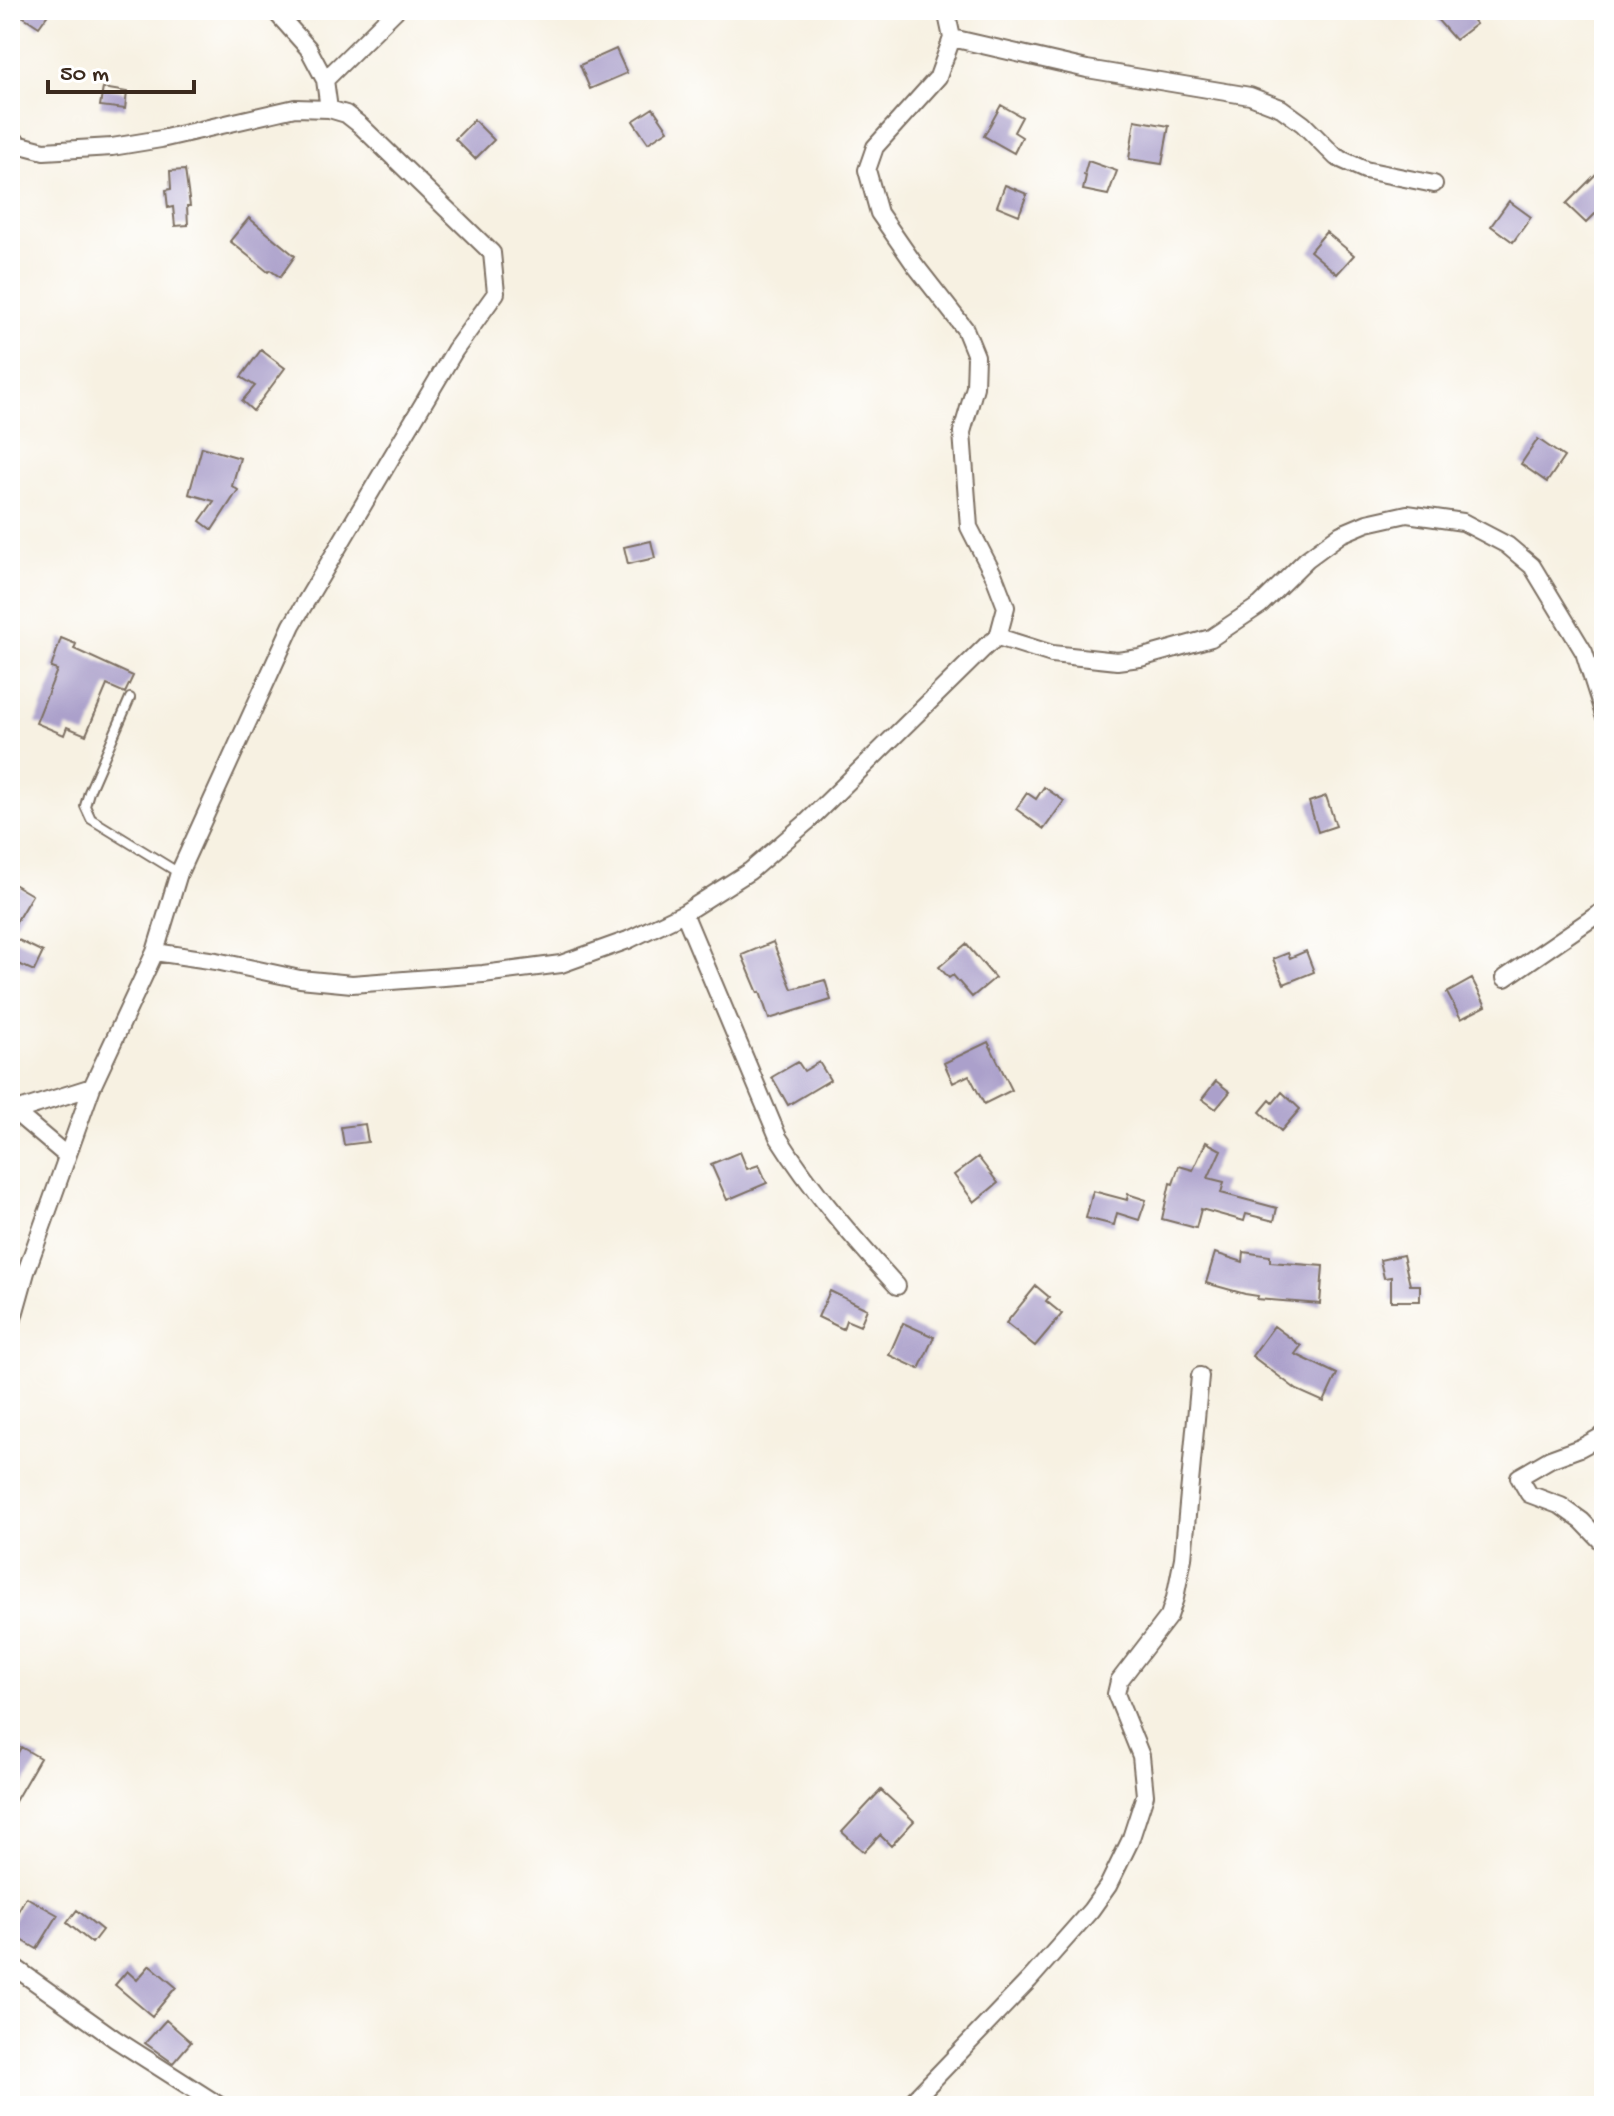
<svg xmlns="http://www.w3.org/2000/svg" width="1614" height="2116" font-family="'Gochi Hand',sans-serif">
<rect width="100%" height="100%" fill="#fff"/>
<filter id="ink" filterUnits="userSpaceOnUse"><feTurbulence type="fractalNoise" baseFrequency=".0125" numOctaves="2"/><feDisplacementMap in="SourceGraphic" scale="16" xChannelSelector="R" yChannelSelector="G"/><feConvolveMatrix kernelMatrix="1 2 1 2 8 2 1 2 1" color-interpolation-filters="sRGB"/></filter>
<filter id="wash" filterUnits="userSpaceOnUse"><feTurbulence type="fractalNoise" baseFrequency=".006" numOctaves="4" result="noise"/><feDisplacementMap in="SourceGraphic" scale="32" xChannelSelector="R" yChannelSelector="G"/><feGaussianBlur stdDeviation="1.8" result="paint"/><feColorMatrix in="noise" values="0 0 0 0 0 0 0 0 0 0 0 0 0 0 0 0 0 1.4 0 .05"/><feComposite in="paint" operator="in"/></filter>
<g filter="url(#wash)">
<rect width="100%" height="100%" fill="#f7f1e2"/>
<g id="blocks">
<path fill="#aba0cb" d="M13,10H51L39,27Z
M1429,10H1464L1476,24L1455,40Z
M616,49L627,73L590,89L580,65Z
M103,88L127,92L125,109L100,106Z
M1001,105L1022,117L1014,132L1022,137L1014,153L984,136Z
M653,108L668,130L648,143L633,121Z
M474,120L494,140L475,159L455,139Z
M1135,120L1169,126L1162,164L1129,159Z
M1088,161L1117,171L1108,195L1083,190L1086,176L1084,175Z
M185,170L190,206H187L188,225L175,226L173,207L168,208L166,190L171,189L170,171Z
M1596,174L1604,182V205L1586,223L1566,204Z
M1005,185L1027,194L1019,215L997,206Z
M1509,201L1531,217L1513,242L1491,226Z
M249,218L295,256L280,277L270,270L268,272L230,241Z
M1326,232L1354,255L1337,274L1310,251Z
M261,350L285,368L253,411L242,401L255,386L241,377Z
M1538,439L1564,457L1547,482L1521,464Z
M202,447L240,458L232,486L238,490L212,530L200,521L214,501L189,494Z
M651,541L655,558L628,564L624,547Z
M61,638L76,644L74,649L133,676L125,693L107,685L86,735L67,727L64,735L36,723L57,670L51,668Z
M1044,787L1064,801L1044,829L1016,809L1027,793L1036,799Z
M1326,796L1336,826L1318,832L1309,802Z
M10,882L32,895L10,932Z
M10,936L43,952L34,971L10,960Z
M773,942L792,989L825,980L831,1000L769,1019L760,992L758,993L742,955Z
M966,944L995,978L972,997L953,975L949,978L939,967Z
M1306,951L1314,972L1284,984L1273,959L1288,953L1290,958Z
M1472,979L1486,1006L1461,1019L1447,993Z
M988,1042L1012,1090L984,1104L969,1075L953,1083L944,1063Z
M798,1062L804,1071L819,1062L830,1080L788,1105L772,1077Z
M1216,1081L1230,1092L1216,1109L1202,1099Z
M1282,1092L1300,1109L1281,1131L1260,1112L1270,1100L1273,1103Z
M365,1124L368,1142L344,1145L341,1127Z
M1206,1142L1221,1150L1208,1178L1224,1182L1221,1193L1277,1208L1274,1221L1246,1214L1244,1221L1201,1209L1196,1228L1162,1219L1170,1183L1173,1184L1179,1166L1193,1170Z
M740,1152L747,1169L759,1165L767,1183L727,1200L711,1164Z
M978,1157L998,1183L974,1202L954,1175Z
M1093,1191L1127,1200L1128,1194L1146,1200L1139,1220L1117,1213L1114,1225L1086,1218Z
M1244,1252L1270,1256V1262L1323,1266L1320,1304L1257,1299L1258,1296L1245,1294L1206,1283L1215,1253L1243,1262Z
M1403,1255L1410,1285H1420V1301H1391V1277L1384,1278L1380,1260Z
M1036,1286L1049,1297L1046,1301L1062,1314L1035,1346L1006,1323Z
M830,1291L867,1309L860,1326L846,1320L843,1329L818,1317Z
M903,1323L934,1337L919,1369L889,1355Z
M1274,1326L1301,1346L1295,1354L1337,1374L1324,1402L1297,1390L1252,1356Z
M21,1747L40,1758L10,1810V1767Z
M881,1790L914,1821L891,1846L880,1835L864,1852L842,1832Z
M26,1897L58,1915L37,1949L10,1933V1925Z
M77,1910L102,1930L92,1943L67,1923Z
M150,1965L176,1987L152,2016L115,1985L127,1971L137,1980Z
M166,2020L191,2042L173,2063L145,2043Z"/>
</g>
</g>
<g filter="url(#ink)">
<use href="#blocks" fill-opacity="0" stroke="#7d7063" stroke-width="2"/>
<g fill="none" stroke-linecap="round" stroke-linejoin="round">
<g stroke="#7d7063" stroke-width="12">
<path id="service" d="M130,698L89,792L85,806L91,819L179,873"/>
</g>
<g stroke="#7d7063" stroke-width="20">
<path id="minor" d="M274,10L308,48L325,80L329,109
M946,10L952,38L938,77L875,147L867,170L879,213L915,265L965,329L976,356L975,387L962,432L969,527L994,576L1006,607L998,637
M952,38L1087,69L1250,96L1281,108L1303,124L1336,157L1365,170L1434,184
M325,80L396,10
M10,138L21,145L44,151L112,147L161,139L295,108L329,109L346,114L360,125L492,253L496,293L455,350L292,625L179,873L155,952L92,1087L26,1272L10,1329
M684,913L778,1137C812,1191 854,1239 897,1286
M155,952L216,961L300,979L352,984L483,974L561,964L628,940L684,913L750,871L807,822L987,645L998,637L1052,654L1117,661L1140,658L1211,638L1260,605L1307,559L1341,534L1367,523L1407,514L1463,522L1507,545L1532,566L1584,652L1604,715
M1505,978L1604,910
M15,1112L67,1156
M10,1113L92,1087
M1604,1435L1580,1448L1550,1459L1519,1477L1529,1494L1561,1506L1582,1521L1604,1544
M10,1964L115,2039L220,2106
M908,2106L1030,1979L1091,1910L1108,1886L1130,1841L1145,1795L1141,1756L1116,1694L1119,1681L1169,1616L1175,1598L1183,1558L1200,1376"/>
</g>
<use href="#service" stroke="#fff" stroke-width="8"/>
<use href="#minor" stroke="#fff" stroke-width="16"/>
</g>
</g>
<rect width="1614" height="2116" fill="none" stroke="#fff" stroke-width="40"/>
<path d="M48 80v12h146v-12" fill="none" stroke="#3b2a1e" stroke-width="4"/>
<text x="60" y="80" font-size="24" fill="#3b2a1e" stroke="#ffffff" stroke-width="6" paint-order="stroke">50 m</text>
</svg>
